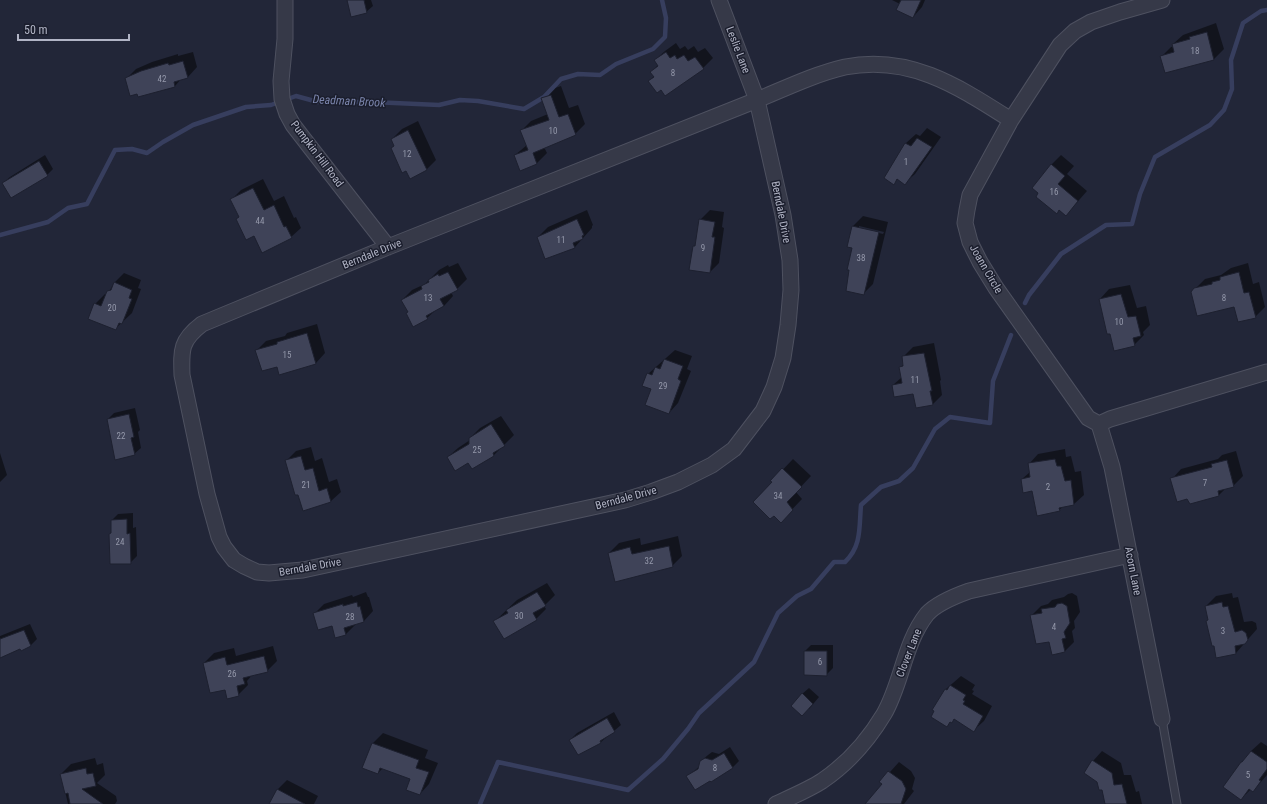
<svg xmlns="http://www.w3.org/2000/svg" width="1267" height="804" font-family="'Roboto Condensed',sans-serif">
<rect width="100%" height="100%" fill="#222638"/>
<path fill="#0007" fill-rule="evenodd" d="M347,0H371L373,6L366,12Z
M892,0H925L922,7L913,17L900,4Z
M1216,23L1224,49L1214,59L1165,72L1161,57L1171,47L1174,46L1173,44L1183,35Z
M676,43L680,49L685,46L688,50L694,46L698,52L705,48L713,58L703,68L661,89L649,81L654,76L651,72L658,65L655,60L665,51Z
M193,52L197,67L188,77L182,78L175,86L139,96L126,79L136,69L152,62L178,54V56Z
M561,86L569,108L578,105L585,124L575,134L544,147L547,153L537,163L520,169L515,155L527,145L521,131L531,121L548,114L542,99L552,89Z
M418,121L436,160L426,170L392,148L395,145L392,139L402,129Z
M927,128L941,137L915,174L905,183L898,179L894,183L885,178L906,143L916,134L920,136Z
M45,155L53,169L47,175L3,183L10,177Z
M1061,155L1074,166L1067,174L1087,191L1066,215L1060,209L1057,212L1051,165Z
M263,179L274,201L284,196L294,218L296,217L301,228L291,237L237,219L240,216L231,200L241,190Z
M587,210L593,225L592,226V228L575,247L546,257L538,237L548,227Z
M710,210L724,212L722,227L724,228L719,263L710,272L694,247L696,244L700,220Z
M863,216L888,222L873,284L863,294L853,247L848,246L853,226ZM859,226L884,232L883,234L859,228Z
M458,263L467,279L457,289L451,292L453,296L444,306L437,309L427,318L409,311L402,300L412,290L425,284L439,270L448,265L449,267Z
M1248,263L1253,284L1259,282L1265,307L1255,317L1235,306L1195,289L1205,279L1221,275L1231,268Z
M124,273L141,280L138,288L141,289L132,313L115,329L95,304L105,294L107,295L114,283Z
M1130,285L1137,308L1146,306L1150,325L1143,332L1144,335L1134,345L1100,299L1109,289Z
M317,324L325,353L316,363L278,365L256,351L266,341L285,336L287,333Z
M934,343L941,380L940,381L942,395L932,405L914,393L893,385L902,377L901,367L904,364L903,357L913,347Z
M675,350L692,356L687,369L691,371L678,403L669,413L652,389L648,374Z
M135,408L140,430L138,432L141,448L134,454L108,419L114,413Z
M501,416L514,435L494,455L472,468L469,462L448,457L458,448L470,440V438L480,428Z
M311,447L315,461L322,458L329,482L337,479L341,492L331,501L303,509L299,493L286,461L296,451Z
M1065,449L1066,457L1071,456L1075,472L1081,471L1084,495L1074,504L1064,506L1059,510L1033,490L1022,479L1030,472L1029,464L1038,454Z
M1236,451L1243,476L1233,486L1226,488L1219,495L1172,479L1181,469L1218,459L1222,455Z
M0,453L7,475L0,482Z
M793,459L811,476L796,492L802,499L781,521L773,482L772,481Z
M133,513V528L136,527L137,556L130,563L112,532V520L118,514Z
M678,536L682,556L672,566L609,553L619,543L640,538L641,545Z
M547,583L555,595L544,606L546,609L536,619L494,622L517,600Z
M366,592L368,597H369L373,611L364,621L356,624L346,634L336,637L332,625L314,614L324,604L352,595L353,597Z
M1072,593L1077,596L1080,612L1074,621L1075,628L1072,631L1074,642L1065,651L1050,641L1031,616L1041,606L1048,604L1052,600L1064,597L1068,594Z
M1232,593L1233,598L1238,597L1244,622L1252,621L1256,623L1257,629L1236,653L1217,657L1206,606L1216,596Z
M30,624L37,639L31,645L21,650V648L0,657V636Z
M811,645H833V668L826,675L805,651Z
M273,646L277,661L267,671L253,674L247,681L248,685L238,695L225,688L204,663L214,653L234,648L236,656Z
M961,676L975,685L972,690L974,691L972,694L992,706L984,721L974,730L954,718L947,725L933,710L946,689Z
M809,688L819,697L809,709L802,694Z
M614,712L621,725L601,742L578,754L570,740L577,733Z
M383,733L428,750L425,758L438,763L429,784L420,794L412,778L383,768L378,773L364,768L373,743Z
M1261,742L1267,746V775L1253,791L1251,789L1241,799L1251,751Z
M730,747L739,761L733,767L711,780L688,776L700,766L701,761L708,755L712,752L719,754Z
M1102,751L1121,763L1124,775H1131L1136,792L1139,791L1142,804H1106L1093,761Z
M95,758L97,765L103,763L105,775L97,783L116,796L117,801L115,804H68L61,774L71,764Z
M899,762L911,771L915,778L912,789L914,791L904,804H876L883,783L881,782Z
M287,780L318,796L314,804H274L277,790Z"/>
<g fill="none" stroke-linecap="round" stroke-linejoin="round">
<path stroke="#373e5e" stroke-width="4.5" d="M0,235L48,222L68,208L87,204L115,150L132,149L147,153L163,142L193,125L246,107L271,105L296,96L318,102H372L439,105L460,100L478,101L524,109L544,97L561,79L578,74L600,75L616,64L653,49L665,37L666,18L662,0
M1025,303L1029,295L1061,254L1106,225L1132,224L1140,194L1155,157L1210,125L1224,110L1232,89L1231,60L1243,23L1261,11L1267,10
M480,804L498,762L628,790L663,759L688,729L699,713L754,662L778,613L797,596L811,589L834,562H845C862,546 859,527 861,505L881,487L899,481L913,468L935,429L950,417L990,423L993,381L1011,335"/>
</g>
<path fill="#3f4358" stroke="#1d202f" d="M347,0H364L367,13L351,17Z
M901,0H921L913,18L896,10Z
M1207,32L1214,60L1165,73L1160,56L1174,52L1172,44L1190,39L1189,37Z
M666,52L670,58L675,55L677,59L684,55L688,61L695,57L704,69L665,96L661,90L657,93L648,81L654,77L650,72L658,66L654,60Z
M183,61L188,78L174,82L175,87L138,97L137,94L130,96L125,78L141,71L168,63L169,65Z
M551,95L559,117L568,114L576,135L533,153L537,164L520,171L514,155L528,150L520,130L549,120L541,98Z
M408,130L427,170L410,179L406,171L402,173L391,148L394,146L391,139Z
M917,138L932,147L905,185L897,179L894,185L884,178L905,143L911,146Z
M39,161L48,176L11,198L2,183Z
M1051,164L1065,176L1058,184L1078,201L1066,216L1059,210L1057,214L1036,197L1038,193L1032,188Z
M253,188L264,210L274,205L284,227L286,226L292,238L262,253L254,236L246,240L236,219L239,217L230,199Z
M577,219L584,235L582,236L583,239L573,243L575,248L545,259L537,237Z
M699,219L715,222L712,237H715L710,273L689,270L693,246H695Z
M852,226L879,232L864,295L846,291L849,270H847L852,248L847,247Z
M448,272L458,290L440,299L444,306L426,316L428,319L413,327L406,313L408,312L401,300L422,289L421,286L429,282L428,280L438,274L439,276Z
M1239,272L1244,293L1249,292L1256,318L1238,322L1234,307L1197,316L1191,292L1194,288L1212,284V282L1220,280V277Z
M114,282L132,290L129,298L132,299L122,324L119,323L116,330L88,319L94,303L101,306L107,291L111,290Z
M1121,294L1128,317L1136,316L1141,336L1133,338L1135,346L1114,351L1110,334H1107L1099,299Z
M307,333L316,364L279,375L277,367L262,371L255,350L277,344V342Z
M924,353L932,391H930L933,405L916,408L913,394L894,397L892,385L902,383L899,367L903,366L902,356Z
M664,359L683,366L678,379L681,381L669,414L645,405L651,389L642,386L647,373L652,375L655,367L660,369Z
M129,414L134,437L131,438L135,455L115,460L107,419Z
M491,424L505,446L493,453L494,456L472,469L468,463L455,471L447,457L469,444V438Z
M301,456L305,470L313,468L319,491L327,488L331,502L303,511L298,495H295L285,460Z
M1055,459L1057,466H1061L1065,481L1071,480L1074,505L1059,508L1060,511L1037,516L1032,491L1023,493L1021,479L1030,477L1028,463Z
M1227,460L1234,487L1218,491L1219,496L1190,504L1187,499L1177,502L1170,478L1212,467L1211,464Z
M782,468L802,487L787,502L793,510L781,523L774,516L770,519L753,502L772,482L770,481Z
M127,519V534L130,533L131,564H110L109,534L111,533V520Z
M669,546L673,567L615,582L608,553L630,547L632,554Z
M537,592L546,606L533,613L537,620L504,639L493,621L508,613L506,610Z
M357,602L358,607L360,606L364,622L344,628L346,635L335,638L332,626L318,630L313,613L343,604V606Z
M1222,602L1223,607L1228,606L1235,632L1242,630L1246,633L1248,640L1245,644L1235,646L1236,654L1216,658L1214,646H1212L1206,621L1208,620L1205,606Z
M1062,603L1067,606L1070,623L1064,632L1066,638L1062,639L1065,652L1052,655L1049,642L1036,644L1030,615L1042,613L1041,609L1055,607L1057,604Z
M24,630L31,646L21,651L20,649L0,658V639Z
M804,651H827V676L804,675Z
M264,656L268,672L243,678L245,684L237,686L239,696L227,699L225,690L210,693L203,663L225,657L227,665Z
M950,685L966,695L963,700L965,701L963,704L983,716L974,732L954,719L952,723L950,722L947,727L931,717L934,711L932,710L945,689L947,690Z
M802,693L813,704L802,716L791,706Z
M607,718L615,732L600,741L601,743L578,755L569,740Z
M372,743L419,760L416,768L429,772L420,795L406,790L410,779L380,768L378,774L362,768Z
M1251,751L1267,762V769L1259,780L1261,781L1253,792L1249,789L1241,800L1223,787L1241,762H1242Z
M724,753L733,768L711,782L710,781L695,790L686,776L698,769L700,761L705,758L712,760Z
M1092,760L1112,773L1114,785L1122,784L1127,804H1105L1102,790H1099L1097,782L1084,773Z
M86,768L87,774L93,773L96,786L82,789L103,804H70L68,793L65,794L60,774Z
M888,771L902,781L906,789L901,804H865L882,784L879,782Z
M277,789L305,804H269Z"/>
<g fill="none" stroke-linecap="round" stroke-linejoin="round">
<g stroke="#4e5160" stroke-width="9">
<path id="lane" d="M1162,719L1177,804"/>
</g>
<g stroke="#4e5160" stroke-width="17">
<path id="street" d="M285,0V39L281,81L282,99L287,114L293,125L310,147L388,247
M719,0L757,100L783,215L790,260L791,290L788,325L783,358L774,387L763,411L734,449L712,465L678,482L651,492L625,500L303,570L269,573L257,572L244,566L234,560L224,547L219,537L207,494L182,375C181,349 181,340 202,324L388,247L757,100C786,88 815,74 845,67C910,54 959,87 1011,120
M1162,0L1120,12L1091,22L1075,31L1060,45L1011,120L970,195L967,210L965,223L970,242L980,262L996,288L1088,418L1099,424L1110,419L1267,372
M1099,424L1112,467L1162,719
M776,804C791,797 808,790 822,781C847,764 869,739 884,714C902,683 904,643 927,614C937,603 955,596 969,591L1130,555"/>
</g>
<use href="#lane" stroke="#363948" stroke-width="7"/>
<use href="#street" stroke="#363948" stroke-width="15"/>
</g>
<g text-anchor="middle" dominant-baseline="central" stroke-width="3" stroke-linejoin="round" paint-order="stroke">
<g font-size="9" fill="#9498aa">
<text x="1195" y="51">18</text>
<text x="673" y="73">8</text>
<text x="162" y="79">42</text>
<text x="553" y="131">10</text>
<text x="407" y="154">12</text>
<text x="906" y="162">1</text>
<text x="1054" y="192">16</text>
<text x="260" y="221">44</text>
<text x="561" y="240">11</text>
<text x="703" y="248">9</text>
<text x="861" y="258">38</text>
<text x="428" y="298">13</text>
<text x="1224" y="298">8</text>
<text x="112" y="308">20</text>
<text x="1119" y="322">10</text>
<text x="287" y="355">15</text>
<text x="915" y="380">11</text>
<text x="663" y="386">29</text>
<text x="121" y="436">22</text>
<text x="477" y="450">25</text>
<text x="1205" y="483">7</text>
<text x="306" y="485">21</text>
<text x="1048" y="487">2</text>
<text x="778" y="496">34</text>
<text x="120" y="542">24</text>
<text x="649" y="561">32</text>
<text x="519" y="616">30</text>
<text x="350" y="617">28</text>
<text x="1054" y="627">4</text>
<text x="1223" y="631">3</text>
<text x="820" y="662">6</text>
<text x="232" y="674">26</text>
<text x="715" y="768">8</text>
<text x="1248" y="775">5</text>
</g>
<g font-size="11" fill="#b1b4c5" stroke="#1b1e2d">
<text transform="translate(738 50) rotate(69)">Leslie Lane</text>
<text transform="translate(317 154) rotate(53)">Pumpkin Hill Road</text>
<text transform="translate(781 212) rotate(79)">Berndale Drive</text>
<text transform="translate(372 254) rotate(-22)">Berndale Drive</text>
<text transform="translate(986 269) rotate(60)">Joann Circle</text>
<text transform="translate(626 498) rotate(-15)">Berndale Drive</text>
<text transform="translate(310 567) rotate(-10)">Berndale Drive</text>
<text transform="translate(1133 571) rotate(79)">Acorn Lane</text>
<text transform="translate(909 653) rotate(-68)">Clover Lane</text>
</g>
<g font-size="12" font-style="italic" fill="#7a84ab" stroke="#1b1e2d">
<text transform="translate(349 101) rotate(3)">Deadman Brook</text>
</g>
</g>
<path d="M18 34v6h111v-6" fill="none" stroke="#b1b4c5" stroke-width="2"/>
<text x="24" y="34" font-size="12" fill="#b1b4c5" stroke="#1b1e2d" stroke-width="3" paint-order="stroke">50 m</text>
</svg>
